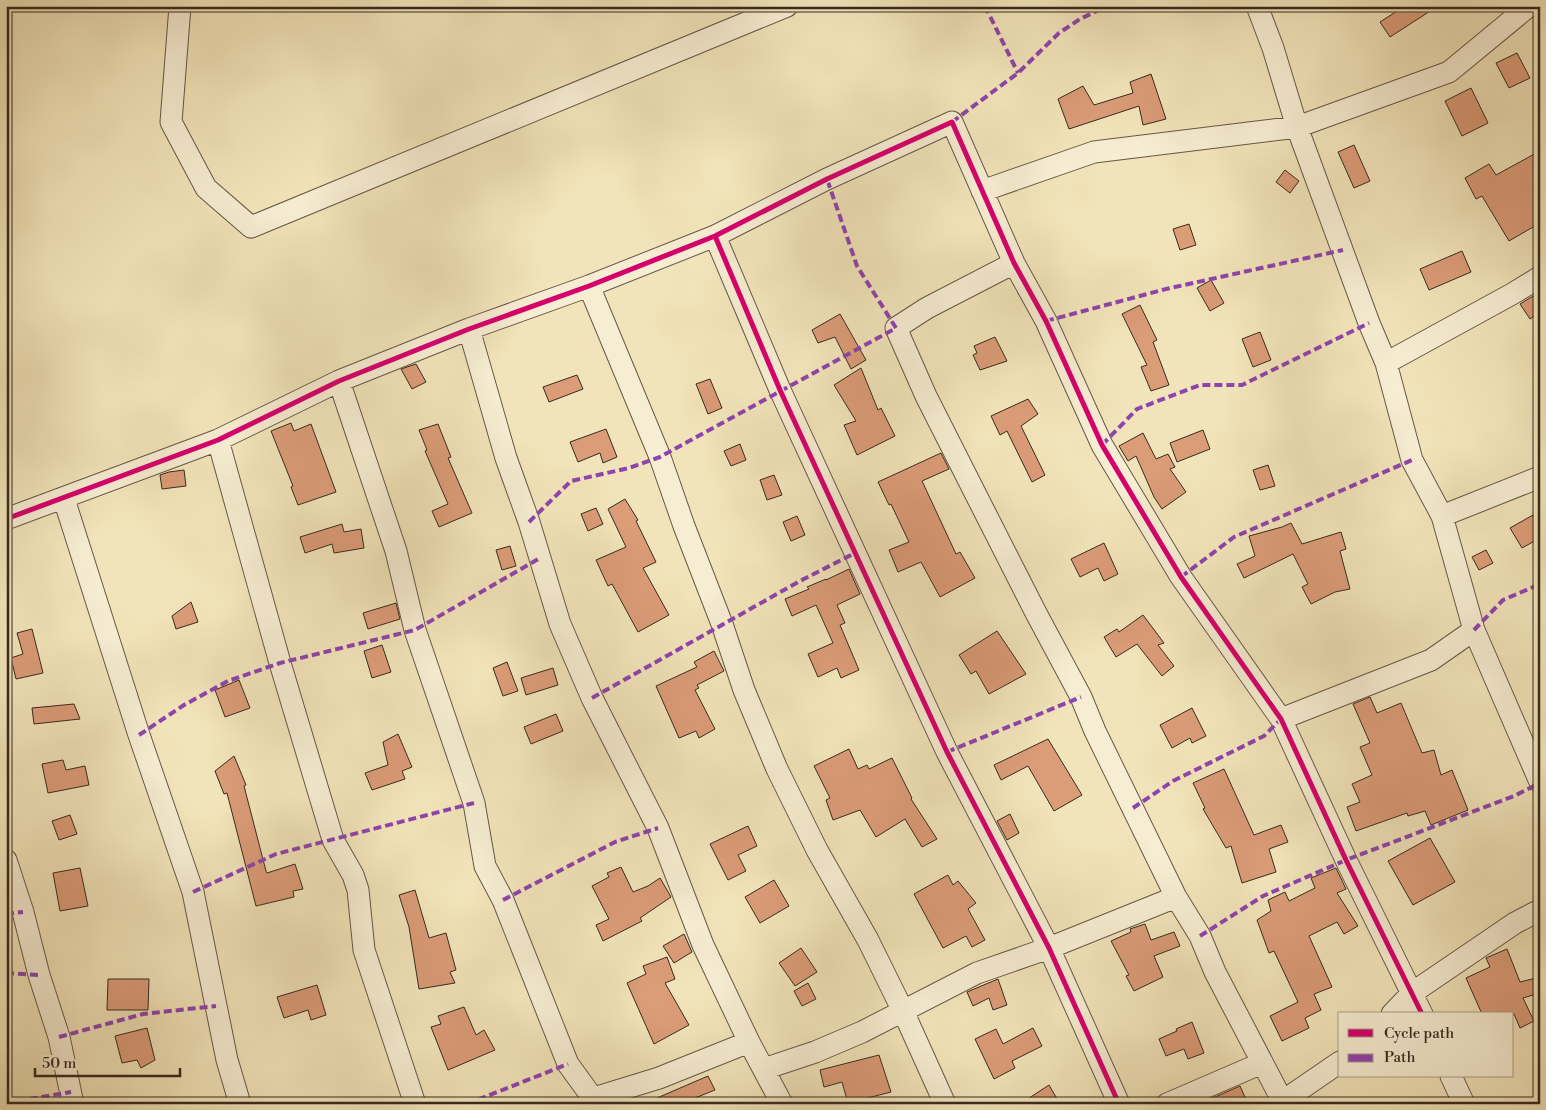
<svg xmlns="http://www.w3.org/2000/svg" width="1546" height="1110" font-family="'Libre Bodoni',serif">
<rect width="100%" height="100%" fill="#f2e4ba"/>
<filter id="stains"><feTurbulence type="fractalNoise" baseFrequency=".004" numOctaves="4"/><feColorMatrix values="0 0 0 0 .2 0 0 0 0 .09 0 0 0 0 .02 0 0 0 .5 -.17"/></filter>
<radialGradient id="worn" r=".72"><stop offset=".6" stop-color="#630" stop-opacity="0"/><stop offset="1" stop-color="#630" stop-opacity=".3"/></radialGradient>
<path fill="#db9c78" stroke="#372a1f" d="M1405,6H1438L1390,37L1380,22Z
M1517,53L1530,78L1509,88L1496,63Z
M1151,74L1166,119L1143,125L1139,106L1069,129L1058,99L1083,86L1094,105L1133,93L1130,82Z
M1471,88L1488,123L1462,136L1445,101Z
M1354,145L1370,181L1354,188L1338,152Z
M1540,151V223L1509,241L1482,196L1476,199L1465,178L1489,164L1496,175Z
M1285,170L1299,181L1290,193L1276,182Z
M1189,224L1196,245L1180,250L1173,229Z
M1462,251L1471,272L1429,290L1420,269Z
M1211,280L1224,303L1210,311L1197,288Z
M1540,292V312L1530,319L1520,304Z
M1140,305L1157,340L1153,342L1169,385L1151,391L1141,367L1147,365L1122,314Z
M840,314L866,360L851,369L835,337L818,343L812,330Z
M1260,332L1271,360L1253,367L1242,339Z
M995,337L1007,361L980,370L973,355L977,353L974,346Z
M416,364L426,382L412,389L401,369Z
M861,368L878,410L881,408L895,436L857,455L844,425L856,421L834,385Z
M577,375L583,389L549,402L543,387Z
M710,379L722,408L708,414L696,384Z
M1028,399L1038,414L1021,426L1045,475L1032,482L1007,431L1000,435L991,416Z
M291,423L294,431L311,424L336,492L298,505L291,487L293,486L271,431Z
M438,424L451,457L448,458L472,513L439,527L432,511L448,504L425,451L427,450L419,430Z
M606,429L617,457L603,463L600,453L578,462L570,442Z
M1203,430L1210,449L1177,462L1170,443Z
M1143,433L1156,459L1168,454L1175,467L1170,469L1186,492L1162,509L1154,497L1136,456L1128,461L1119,446Z
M740,444L746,460L731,466L724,451Z
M941,453L949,469L922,481L956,554L960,552L975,578L940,597L921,562L898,572L889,550L909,542L891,504L889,505L878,482Z
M1268,465L1275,486L1260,490L1253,470Z
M184,470L186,486L162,489L160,475L169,472Z
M774,475L782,495L767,500L760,480Z
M625,499L638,520L636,521L656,562L643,568L669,615L638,632L612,584L608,586L596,560L626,547L608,509Z
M596,508L603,524L588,531L581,514Z
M1533,515L1540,526V538L1522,548L1510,528Z
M797,516L805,535L791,541L783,522Z
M1291,523L1302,544L1341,532L1346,549L1340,551L1350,589L1335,592L1311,604L1302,587L1308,584L1293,554L1244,578L1237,564L1255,556L1249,536L1282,527Z
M342,524L344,532L361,529L364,548L334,553L332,544L305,553L300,537Z
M1104,543L1118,574L1104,581L1098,568L1080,577L1071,559Z
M510,546L516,566L502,570L496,550Z
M1486,550L1493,563L1479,570L1472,557Z
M849,569L860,594L837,605L845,623L840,625L859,670L841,678L837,668L818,677L808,654L833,643L816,605L792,616L785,599L809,589L807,587L826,579V580Z
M191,602L198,622L176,629L172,616Z
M396,603L400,619L368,629L363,613Z
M1143,615L1164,643L1158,645L1174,666L1162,676L1137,644L1116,657L1104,637L1117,629L1119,632Z
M32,629L43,673L16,679L11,658L23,654L17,633Z
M997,631L1026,674L989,694L976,671L971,674L959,655Z
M382,645L391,672L372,678L364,651Z
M714,651L724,671L697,685L699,688L695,690L715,729L699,738L696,731L679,738L656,686L697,667L694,662Z
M507,662L518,691L503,696L493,668Z
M553,668L558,685L526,695L521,678Z
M239,680L250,708L225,717L215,690Z
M1370,697L1377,713L1401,703L1422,753L1434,750L1441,775L1452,770L1468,810L1431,825L1425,811L1408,816L1407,813L1356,831L1347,807L1360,802L1352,784L1372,775L1360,747L1370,743L1353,704Z
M74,704L80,719L34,724L32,708Z
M1192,708L1206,736L1192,743L1190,738L1172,748L1160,725Z
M556,714L563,731L531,744L524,727Z
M398,734L412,767L402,771L405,779L372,790L365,773L388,765L383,742Z
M1048,739L1082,795L1054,811L1028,766L1001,780L994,765Z
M849,749L858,769L867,765L869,769L892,758L912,798L911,799L937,839L922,847L905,819L876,837L860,810L833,820L826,800L830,798L814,766Z
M234,756L246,785L244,786L266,871L267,873L295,864L303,889L293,891L294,897L256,906L227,793L224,794L215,771Z
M63,760L66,770L85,766L89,785L48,793L42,764Z
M1224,769L1254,835L1281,825L1288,842L1269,849L1276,872L1242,883L1231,846L1226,848L1203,809L1205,808L1193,783Z
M1010,814L1019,833L1007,840L997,821Z
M70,815L77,834L59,840L52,821Z
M748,826L757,846L738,855L746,871L728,880L710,844Z
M1430,838L1455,882L1413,905L1388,861Z
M621,867L633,892L648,886L660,878L671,897L640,918L642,921L603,941L596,925L609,919L592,886L609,877L607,873Z
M80,868L88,906L60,911L53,873Z
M1336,868L1346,889L1337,893L1358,926L1344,934L1337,922L1309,936L1332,987L1314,994L1321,1010L1305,1018L1309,1028L1282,1041L1270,1016L1298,1002L1274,951L1269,953L1257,920L1271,911L1268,900L1285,892L1289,901L1315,888L1311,878Z
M948,875L953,885L958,881L976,903L968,909L985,940L972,947L966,936L943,948L914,894Z
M774,880L789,906L760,923L745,897Z
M415,890L429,938L446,933L456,970L450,972L455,983L419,989L409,927L399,895Z
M1145,924L1151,940L1174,932L1180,946L1154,956L1163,977L1134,991L1126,976L1129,975L1111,941L1131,932L1130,929Z
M684,934L692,952L674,963L663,946Z
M801,948L817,972L795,986L779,963Z
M1507,949L1520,982L1540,977V993L1523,998L1534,1021L1520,1028L1514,1014H1482L1466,978L1490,967L1486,958Z
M667,957L675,979L665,983L689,1025L654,1044L627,983L646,974L643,966Z
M108,979H149L148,1010H107Z
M998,979L1007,1005L993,1010L989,998L973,1006L967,992Z
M808,983L816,999L802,1006L794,991Z
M317,985L326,1015L311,1020L308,1010L284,1018L277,997Z
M464,1007L476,1035L484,1030L495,1050L448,1070L431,1027L441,1024L438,1016Z
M1192,1022L1204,1053L1188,1059L1184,1049L1166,1056L1159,1039L1177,1031L1176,1029Z
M147,1028L155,1060L141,1068L137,1060L122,1063L115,1036Z
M1033,1028L1042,1046L1012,1061L1015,1068L994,1079L975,1039L996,1029L1003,1044Z
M879,1055L891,1092L848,1103L842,1082L824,1087L820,1070Z
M708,1076L715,1090L680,1104H659L657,1098Z
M1049,1085L1060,1104H1020Z
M1240,1086L1248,1104H1199Z"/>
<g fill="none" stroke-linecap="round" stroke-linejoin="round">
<g stroke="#665846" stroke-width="23">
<path id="minor" d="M180,6L171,122L206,188L251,227L787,6
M1257,6L1273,48L1297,127L1369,323L1386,363L1412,460L1442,516L1474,630L1540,782
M982,191L1094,152L1297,127L1449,72L1529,6
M715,236L780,390L947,752L1049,948L1119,1104
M1014,263L927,308L896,328L926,396L972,487L1036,613L1081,697L1095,731L1176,897L1200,936L1215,972L1284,1104
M589,286L660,457L684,526L722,624L744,690L777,769L817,850L868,940L903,1011L945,1104
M469,329L506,458L529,522L560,624L592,698L658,828L703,945L749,1042L782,1104
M1386,363L1512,294L1540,277
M339,381L396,551L415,630L474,803L485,866L503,900L568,1064L597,1104
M218,440L280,663L333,840L353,875L358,890L364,950L415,1104
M64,499L139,735L193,892L227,1060L240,1104
M1442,516L1540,477
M6,519L218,440L339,381L469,329L589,286L715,236L827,179L952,122L1014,263L1046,321L1102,445L1181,577L1281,719L1346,860L1422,1014
M1281,719L1431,660L1474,630
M6,860L23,912L39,975L59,1037L73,1104
M1392,1014L1412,993L1515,923L1540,910
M764,1069L815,1052L862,1032L977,973L1049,948L1176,897
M1451,1076L1464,1104
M594,1098L659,1078L749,1042
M1283,1101L1340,1062
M1167,1104L1262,1063"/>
</g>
<use href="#minor" stroke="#f7edd2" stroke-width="21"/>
<path stroke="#8e44ad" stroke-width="4" stroke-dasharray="8 4" stroke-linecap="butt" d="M985,6L1018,73
M952,122L1018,73L1059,33L1080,19L1107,6
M1046,321L1166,289L1343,250
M1102,445L1137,409L1200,385H1242L1369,323
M529,522L571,481L629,468L660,457L896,328L857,266L827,179
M1181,577L1234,537L1412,460
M1474,630L1503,600L1540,584
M592,698L800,581L855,553
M139,735L184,705L228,681L280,663L415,630L540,558
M947,752L1081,697
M1133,808L1173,781L1264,736L1281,719
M193,892L276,854L474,803
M503,900L615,842L658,828
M6,914L23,912
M1200,936L1263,896L1346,860L1514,796L1540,783
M6,973L39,975
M59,1037L143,1014L216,1006
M6,1103L71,1092
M467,1104L568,1064"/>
<g stroke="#f7edd2" stroke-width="8">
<path id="cycleway" d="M715,236L780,390L947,752L1049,948L1119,1104
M6,519L218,440L339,381L469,329L589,286L715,236L827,179L952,122L1014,263L1046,321L1102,445L1181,577L1281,719L1346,860L1422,1014"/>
</g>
<use href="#cycleway" stroke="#d6006c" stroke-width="5"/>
</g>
<rect width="1546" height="1110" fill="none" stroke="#f2e4ba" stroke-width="25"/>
<rect x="8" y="8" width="1531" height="1095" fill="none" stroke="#372a1f" stroke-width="2.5"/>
<rect x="12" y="12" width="1521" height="1085" fill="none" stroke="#372a1f"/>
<rect x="1338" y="1012" width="175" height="65" fill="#f7edd2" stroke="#aa9f8a"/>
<rect x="1348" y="1029" width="25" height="8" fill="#d6006c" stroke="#aa9f8a"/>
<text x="1384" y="1038" font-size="15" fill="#372a1f">Cycle path</text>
<rect x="1348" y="1054" width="25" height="8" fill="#8e44ad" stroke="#aa9f8a"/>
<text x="1384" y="1062" font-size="15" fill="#372a1f">Path</text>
<path d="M35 1068v8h145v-8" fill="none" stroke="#372a1f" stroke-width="2.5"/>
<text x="42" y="1068" font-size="15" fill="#372a1f" stroke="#f7edd2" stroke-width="4" paint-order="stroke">50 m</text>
<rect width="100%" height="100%" filter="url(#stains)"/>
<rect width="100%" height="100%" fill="url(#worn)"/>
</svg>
